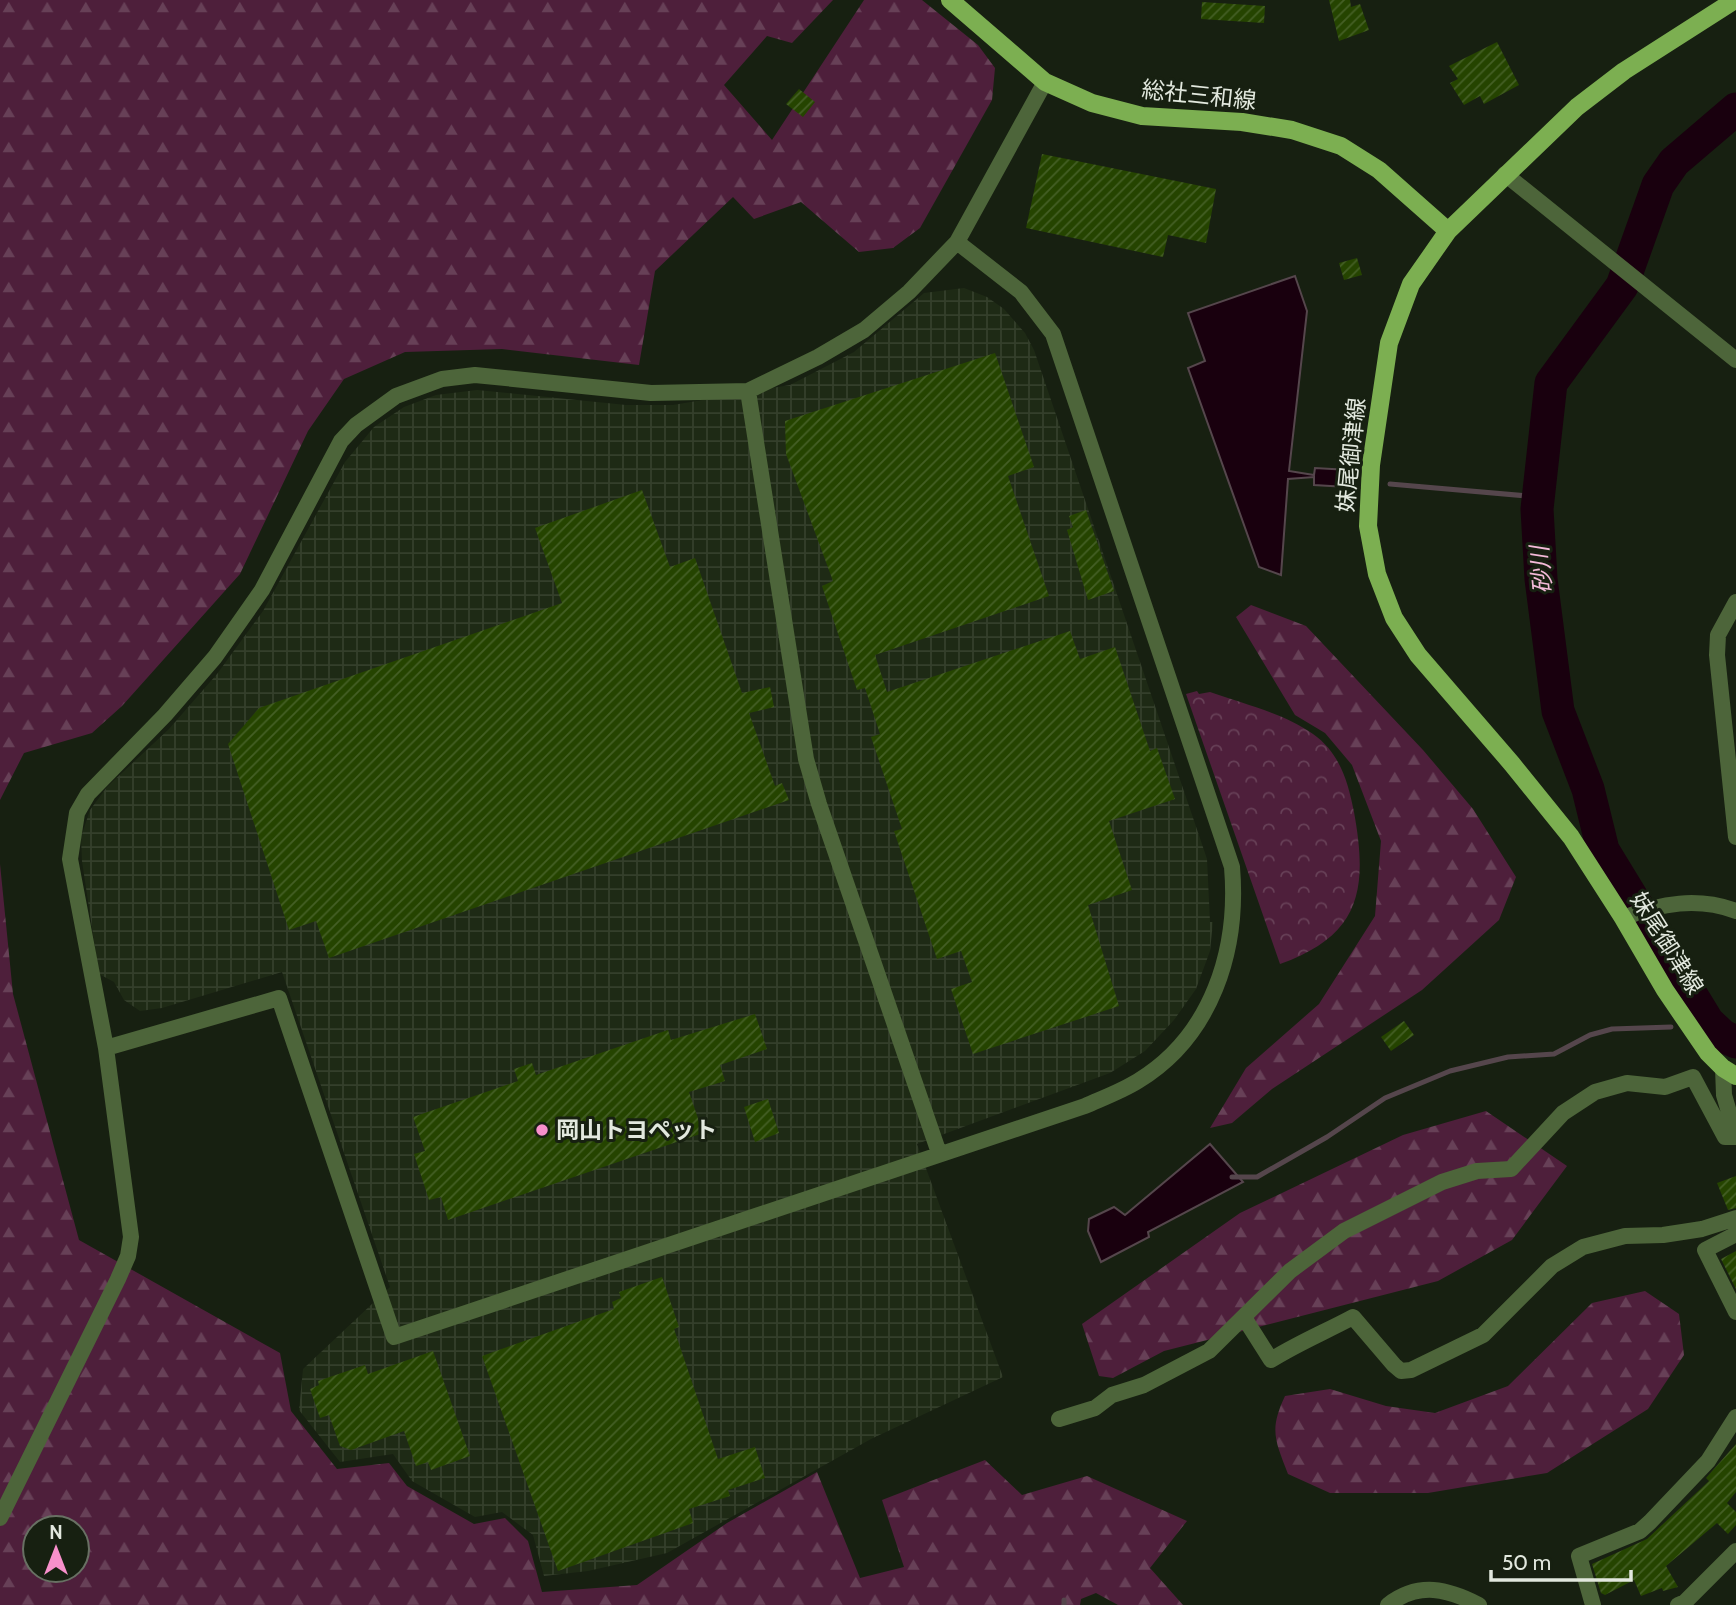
<svg xmlns="http://www.w3.org/2000/svg" width="1736" height="1605" font-family="Cabin,'Noto Sans JP',sans-serif">
<defs>
<pattern id="industrial-grid" width="8" height="8" patternUnits="userSpaceOnUse" patternTransform="scale(1.75)"><rect width="8" height="8" fill="#1e2a15"/><path d="M0 4h8M4 0v8" fill="none" stroke="#343f2b"/></pattern>
<pattern id="forest-firs" width="22" height="20" patternUnits="userSpaceOnUse" patternTransform="scale(1.75)"><rect width="22" height="20" fill="#4e1f3b"/><path d="M5 1l3.5 6h-7zM16 11l3.5 6h-7z" fill="#674057"/></pattern>
<pattern id="park-crowns" width="20" height="18" patternUnits="userSpaceOnUse" patternTransform="scale(1.75)"><rect width="20" height="18" fill="#4e1f3b"/><path d="M2 6a3 3 0 1 1 6 0M12 15a3 3 0 1 1 6 0" fill="none" stroke="#674057"/></pattern>
<pattern id="building-hatch" width="6" height="6" patternUnits="userSpaceOnUse" patternTransform="scale(1.75)"><rect width="6" height="6" fill="#254400"/><path d="M-1 1l2-2M0 6l6-6M5 7l2-2" fill="none" stroke="#445f25"/></pattern>
</defs>
<rect width="100%" height="100%" fill="#172011"/>
<path fill="url(#industrial-grid)" d="M964,288L987,297L1004,309L1025,333L1034,350L1207,859L1210,922H1213L1210,951L1196,989L1174,1020L1145,1051L1110,1073L917,1144L1003,1377L871,1439L667,1553L588,1571L544,1576L533,1535L502,1512L475,1517L412,1481L393,1454L340,1462L299,1410L303,1369L390,1287L282,972L162,1008L140,1011L124,1000L114,982L99,974L82,861L81,837L90,810L107,787L169,729L217,674L263,611L345,462L374,427L404,407L436,395L477,390L626,405H673L790,385L854,352L924,293Z"/>
<path fill="url(#forest-firs)" fill-rule="evenodd" d="M0,0H833L792,43L767,36L724,85L772,140L864,0H922L978,45L995,68L992,100L920,228L893,248L859,252L801,202L754,219L733,197L655,271L639,365L502,349L405,352L344,379L308,431L240,574L122,706L92,733L24,753L0,800Z
M1251,605L1306,626L1423,750L1473,809L1516,877L1499,920L1422,990L1272,1089L1232,1123L1210,1128L1246,1068L1319,1004L1375,916L1381,841L1352,765L1325,733L1295,715L1236,617Z
M0,864L13,994L79,1240L280,1353L291,1411L337,1469L389,1463L407,1486L474,1524L505,1518L528,1541L542,1592L637,1585L727,1523L817,1472L860,1578L904,1567L882,1500L985,1460L1022,1495L1087,1476L1187,1521L1150,1568L1183,1605H1118L1096,1593L1081,1599L1080,1605H0ZM35,1528H77V1570H35Z
M1486,1111L1567,1166L1512,1240L1438,1281L1164,1351L1113,1378L1099,1376L1082,1324L1240,1213L1403,1135Z
M1645,1291L1679,1314L1684,1355L1648,1409L1547,1473L1428,1493H1330L1288,1474C1275,1440 1269,1430 1285,1396L1330,1389L1386,1406L1435,1413L1508,1386L1592,1303Z"/>
<path fill="url(#park-crowns)" d="M1197,691L1199,694L1210,692C1243,704 1284,713 1313,734C1340,753 1348,782 1354,812C1368,889 1361,935 1280,964L1186,694Z"/>
<path fill="#19000e" stroke="#55464c" stroke-width="2" d="M1295,276L1307,311L1289,471L1314,475L1315,468L1349,470L1347,487L1314,485V477L1288,479L1281,575L1259,567L1188,368L1205,361L1188,313Z
M1210,1144L1243,1182L1148,1232L1149,1237L1101,1262L1088,1231L1089,1219L1114,1207L1125,1215Z"/>
<g fill="none" stroke-linecap="round" stroke-linejoin="round">
<path stroke="#55464c" stroke-width="5" d="M1390,484L1539,497
M1702,1023L1708,1022
M1232,1177H1257L1327,1137L1385,1098L1450,1071L1508,1057L1554,1054L1590,1035L1612,1029L1671,1027
M1064,1600V1605"/>
<path stroke="#19000e" stroke-width="33" d="M1736,109L1674,162L1658,185L1622,286L1551,383L1537,509L1541,579L1558,711L1588,789L1603,850L1708,1022L1723,1036L1736,1042"/>
</g>
<path fill="url(#building-hatch)" d="M1329,0H1350L1351,7L1360,4L1369,30L1339,41Z
M1202,2L1265,6L1264,23L1201,19Z
M1497,42L1519,85L1484,104L1480,96L1464,105L1450,83L1458,79L1449,66Z
M799,89L815,102L803,117L786,104Z
M1042,154L1216,189L1206,243L1168,235L1163,257L1026,228Z
M1357,258L1362,275L1344,280L1339,263Z
M995,353L1034,467L1008,476L1049,596L875,655L887,692L1070,631L1080,659L1115,647L1150,751L1157,748L1175,799L1109,821L1132,890L1088,905L1119,1006L973,1054L951,989L972,982L961,951L937,959L894,831L902,829L871,737L880,734L865,688L857,690L822,586L833,581L786,454L785,421Z
M642,490L670,567L695,558L742,693L770,687L774,707L749,713L775,786L782,783L789,800L329,958L316,921L289,930L228,744L259,708L562,603L535,528Z
M1086,510L1114,591L1088,600L1067,530L1073,527L1069,516Z
M755,1014L767,1049L720,1065L725,1081L689,1092L703,1133L448,1220L441,1197L429,1200L414,1154L425,1151L413,1117L518,1081L514,1069L532,1063L536,1075L668,1030L671,1040Z
M1404,1021L1414,1035L1391,1051L1381,1037Z
M768,1099L779,1133L755,1142L744,1107Z
M1736,1176V1208L1728,1210L1717,1183Z
M1736,1251V1289L1721,1259Z
M662,1277L679,1327L674,1329L718,1459L755,1447L765,1478L728,1490L730,1496L689,1509L693,1523L558,1571L482,1356L614,1309L612,1302L621,1298L619,1292Z
M433,1351L470,1456L431,1470L428,1462L416,1466L404,1431L351,1450L340,1446L329,1415L320,1418L310,1389L319,1385L318,1381L365,1365L368,1374Z
M1736,1444V1492L1727,1503L1736,1512V1525L1728,1534L1717,1523L1666,1566L1678,1587L1663,1591L1662,1588L1641,1596L1634,1580L1605,1595L1601,1593L1592,1564L1647,1539L1709,1481L1706,1478Z"/>
<g fill="none" stroke-linecap="round" stroke-linejoin="round">
<path stroke="#4d653a" stroke-width="16" d="M1505,174L1736,360
M748,391L806,759L819,804L939,1153
M1736,602L1718,635L1717,655L1736,837
M1623,918C1661,903 1698,897 1736,911
M106,1048L279,998L394,1337L1085,1106C1103,1098 1122,1091 1138,1081C1212,1036 1239,950 1232,867L1053,334L1021,292L957,242
M1723,1068L1724,1095L1736,1136
M1736,1234L1705,1250L1736,1312
M1245,1319L1271,1360C1298,1343 1325,1332 1353,1317L1394,1365L1401,1371L1411,1370L1483,1335L1552,1266L1583,1247L1625,1236L1663,1235L1702,1229L1736,1218
M1059,1419L1095,1408L1112,1395L1144,1385L1209,1351L1290,1271L1344,1231L1442,1182L1477,1171L1511,1169L1563,1113L1595,1092L1627,1083L1665,1087L1693,1077L1725,1137H1736
M0,1518L118,1279L128,1256L131,1237L106,1048L70,859L77,813L88,794L165,715L215,657L262,590L341,441L356,425L396,396L442,379L475,375L651,393L748,391L818,357L864,330L909,292L957,242L1045,82
M1388,1605C1419,1581 1448,1589 1479,1605
M1593,1605L1579,1556L1640,1531L1650,1522L1708,1461L1736,1417
M1678,1605L1685,1602L1736,1551"/>
<path stroke="#7caf51" stroke-width="18" d="M950,0L1045,82L1092,103L1142,116L1242,122L1292,130L1341,146L1379,170L1448,231
M1735,0L1624,71L1577,107L1448,231L1411,284L1389,343L1371,465L1368,526L1377,574L1394,618L1418,655L1512,764L1571,837L1623,918L1665,990L1708,1053L1723,1068L1736,1076"/>
</g>
<circle fill="#f890cb" stroke="#172011" stroke-width="2.5" cx="542" cy="1130" r="7"/>
<g text-anchor="middle" dominant-baseline="central" stroke-width="6" stroke-linejoin="round" paint-order="stroke">
<g font-size="23" fill="#e2e8de" stroke="#172011">
<text transform="translate(1199 95) rotate(6)">総社三和線</text>
<text transform="translate(1351 455) rotate(-84)">妹尾御津線</text>
<text transform="translate(1667 943) rotate(58)">妹尾御津線</text>
</g>
<g font-size="23" font-weight="bold" fill="#e2e8de" stroke="#172011" text-anchor="start">
<text x="556" y="1130">岡山トヨペット</text>
</g>
<g font-size="24" font-style="italic" fill="#f4bad9" stroke="#172011">
<text transform="translate(1541 570) rotate(-95)">砂川</text>
</g>
</g>
<g transform="translate(56 1549)"><circle r="33" fill="#172011" stroke="#687063" stroke-width="2"/>
<path d="M0-5L12 26L0 18L-12 26Z" fill="#f890cb"/>
<text y="-10" font-size="19" font-weight="bold" text-anchor="middle" fill="#e2e8de">N</text>
</g>
<path d="M1491 1570v10h140v-10" fill="none" stroke="#e2e8de" stroke-width="3.5"/>
<text x="1502" y="1570" font-size="21" fill="#e2e8de" stroke="#172011" stroke-width="5" paint-order="stroke">50 m</text>
</svg>
